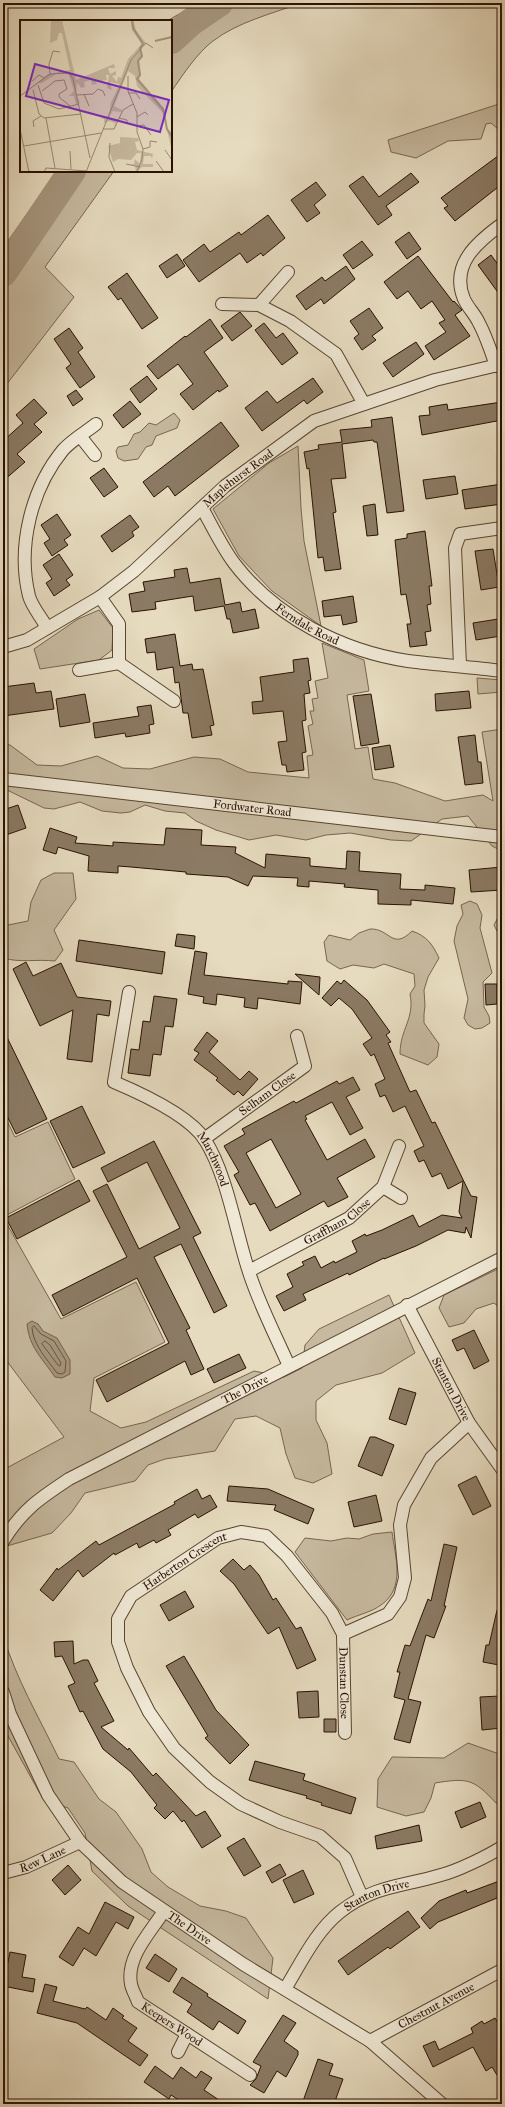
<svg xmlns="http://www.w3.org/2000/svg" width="505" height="2107" font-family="'IM FELL Great Primer',serif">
<rect width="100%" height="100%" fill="#e6dbbf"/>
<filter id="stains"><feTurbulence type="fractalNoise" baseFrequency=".005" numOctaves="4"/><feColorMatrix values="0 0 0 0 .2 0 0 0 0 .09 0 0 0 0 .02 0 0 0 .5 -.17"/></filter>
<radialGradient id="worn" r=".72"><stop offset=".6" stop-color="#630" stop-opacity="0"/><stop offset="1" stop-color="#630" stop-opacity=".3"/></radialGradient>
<path fill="#c6b99f" stroke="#786550" d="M198,3H301C271,14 238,22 213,41C197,53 182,76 171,92V21H167Z
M502,103V129H498L491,123L486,124L481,139L448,141L416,158L391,152L388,140Z
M57,171H114L45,267L74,297L3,389V248Z
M174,413L180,420L177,428L156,436L152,445L146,447L138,459L124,461L118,458L116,451L118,447L128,445L134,434L140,432L149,423L156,425Z
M298,446L301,508L304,541L321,626L272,591L239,556L213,509L269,463Z
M99,610L113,628L112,650L99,660L40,669L34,649L78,619Z
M322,643L364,660L369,691L347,695L355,749L368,747L373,779L395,783L445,801L483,795L493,801L482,732L502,729V851L492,846L468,816L442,819L411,841L391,840L350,833L326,835L306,840L276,835L249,840L216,830L196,821L185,813L165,811L145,805L130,812L121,813L102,811L80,802L54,809L44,808L3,788V744L10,745L37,765L61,766L97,756L123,768L150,769L194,757L220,759L248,772L309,778L307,756L313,755L308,726L313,724L310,711H314L312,699L318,698L315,681L328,678Z
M477,678L502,680V692L478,694Z
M54,873H73L76,899L54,930L63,950L55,961C37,959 20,963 3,958V926L28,921L31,902L41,880Z
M470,901L477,904L482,915L480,928L492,973L483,982L484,1007L489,1016L490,1023L482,1028L475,1029L468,1025L464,1018L468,999L454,941L457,926L463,914L461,905Z
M502,910V941L494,925Z
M370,929C390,928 392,951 412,931C427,936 433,945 439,958L428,977L424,990L425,1006L424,1014V1023L439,1044L437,1057L428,1065L400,1054C400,1029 415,1019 410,994L415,986L414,974L384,964L374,968L353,965L340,969L327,961L324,942L329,935L350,940L359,933Z
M3,1113L15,1137L48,1122L75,1179L3,1217L61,1319L136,1282L165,1342L94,1378L90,1411L121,1428L146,1422L254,1371L284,1377L302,1368L305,1345L319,1329L389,1295L415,1353L382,1373L336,1385L316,1401V1420L327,1443L332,1474L313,1483L295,1478L286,1454L280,1428L256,1416L235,1419L215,1451L165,1459L148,1465L135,1481L85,1493L71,1513L52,1533L7,1546L3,1555V1470L64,1437L3,1356Z
M502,1267V1310L494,1303L476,1309L464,1323L449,1327L439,1308L444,1295Z
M392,1532C395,1556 406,1588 381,1605C372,1612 357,1615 347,1620L295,1552L305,1538L331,1541L347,1538L359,1539L373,1534Z
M3,1635C16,1679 39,1717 59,1759L74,1762L99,1799L116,1812L142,1849L151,1872L168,1887L200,1906L226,1911L246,1918L273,1958L268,1999L128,1906L92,1871L85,1833L68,1808L43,1799L3,1727Z
M468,1743L502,1755V1803H496C473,1778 467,1778 435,1783L431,1798L424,1812L406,1816L377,1807L378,1779L392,1757L444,1758Z"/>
<path fill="#a6967e" stroke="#74614c" d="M32,1321L38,1324L43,1331L57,1338L70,1360V1374L62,1378L55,1377C42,1358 29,1347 27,1324Z"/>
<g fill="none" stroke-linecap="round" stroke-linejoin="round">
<path stroke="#685440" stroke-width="1" d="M34,1326L41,1334L54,1341L66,1361L65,1372L62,1374L57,1373C47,1359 33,1345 32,1328Z
M45,1341L50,1345L61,1363L60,1366L58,1365L42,1344Z"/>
<path stroke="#a6967e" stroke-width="28" d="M171,40L191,22L219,3
M3,273L72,171"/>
</g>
<path fill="#8b7a64" stroke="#291101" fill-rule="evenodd" d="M502,153V184L455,221L444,208L448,206L441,198Z
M411,173L419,182L386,206L392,215L378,225L349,186L363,176L379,197Z
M316,182L326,195L314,205L320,213L307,222L291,200Z
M268,215L285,238L263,256L261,253L247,263L240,253L199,282L183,260L204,244L210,252L239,232L241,235Z
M409,232L421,249L407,259L395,242Z
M362,241L373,255L353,269L343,255Z
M177,254L185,266L167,278L159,266Z
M491,255L502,270V298L478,265Z
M418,256L453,302L454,301L462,310L455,315L470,336L434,360L425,346L446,332L439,323L445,320L432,301L421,309L408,291L397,299L384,282Z
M346,266L355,279L324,304L321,299L306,310L296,296L322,277L325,281Z
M127,273L158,318L142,329L121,298L118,300L108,287Z
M369,308L383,328L372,336L376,340L362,350L354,338L359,334L350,321Z
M240,312L252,326L232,341L221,326Z
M210,319L223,338L204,352L228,386L219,392L218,390L193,410L180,394L193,384L178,364L158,379L147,366L185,336L186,337Z
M264,323L276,338L283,333L298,353L282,365L255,330Z
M69,328L83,348L78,352L95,377L80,388L66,368L71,364L54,339Z
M416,342L424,354L393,377L383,363Z
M147,376L157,389L140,403L130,389Z
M313,378L323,392L307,404L304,400L262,431L245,408L267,391L277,403Z
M76,390L83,399L73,406L67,396Z
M34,399L47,413L34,424L42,432L17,454L25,462L3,481V441L23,423L16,415Z
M130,401L141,414L123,428L113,415Z
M502,402V420L422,435L419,416L430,415L429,407L447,404L448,410Z
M392,417L404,511L387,513L377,442H374L373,440L342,444L346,478L331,479L336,512L333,513L341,569L325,571L323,557L318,558L309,468L307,469L304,452L319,449L318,445L342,442L340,430L372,427L371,420Z
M221,422L239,446L175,496L168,486L154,497L143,482Z
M104,468L118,487L104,497L90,478Z
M455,476L458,494L426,499L423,480Z
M502,484V504L465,509L462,490Z
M375,504L378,535L367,536L363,506Z
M57,514L71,535L64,540L68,545L52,556L44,543L50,539L41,525Z
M130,515L139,527L132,532L134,536L112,552L101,536Z
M425,531L432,586H429L431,604L427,605L431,631L425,632L427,645L410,647L407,624H411L406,594L401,595L395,540L407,538V534Z
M493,549L499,587L481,590L475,551Z
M59,554L73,575L66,580L70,585L54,596L46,583L52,579L43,565Z
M187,568L190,583L220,578L225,605L240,602L242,612L255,609L259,628L233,633L230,619H227L224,606L195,611L193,596L155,602L156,609L132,612L129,594L145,591L143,582L175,577L174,570Z
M353,596L357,622L343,625L341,615L324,617L322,601Z
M498,619L501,636L476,640L473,623Z
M175,634L180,666L192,664L193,670L203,669L214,725L210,726L212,735L192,738L188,713H183L179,682L175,683L173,667L157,670L155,652L147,653L145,639Z
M308,658L311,680L308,681L310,693L304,694L306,720L302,721L306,752L302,753L304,770L287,772L286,765H282L278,742L287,741L283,711L253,714L252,702L263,701L260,677L294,672L293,660Z
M34,683L36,693L51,691L54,709L3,716V687Z
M469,691L471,708L436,711L435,694Z
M85,694L90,722L60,727L56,699Z
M371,694L379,743L361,746L353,696Z
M151,705L154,724L149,725L150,733L126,737L125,733L95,738L93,723L139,716L137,707Z
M475,735L478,762H481L483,783L465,785L458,737Z
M390,745L394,767L375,770L372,748Z
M18,805L26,828L3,836V810Z
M50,828L77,837L75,843L113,846V842L164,845L166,828L202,830L201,845L236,847L235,853L265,868L266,854L310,858V866L346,869L347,851L360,852L359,871L401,874L400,889L425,890V885L455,888L453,904L411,900V905L378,904V890L344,887L345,884L309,881V887L297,886L298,878L253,876L248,886L228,877L186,874V872L131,867L118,866V873L88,871L89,856L58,847L56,854L43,850Z
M502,867V890L471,892L469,870Z
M177,934L195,936L194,949L175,946Z
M79,940L165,952L162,974L76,961Z
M195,951L207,953L204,975L288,984V981L302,982L300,1004L258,998L257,1009L244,1007L245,998L217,994L216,1005L203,1003L204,997L188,994Z
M26,962L33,976L61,963L77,997L111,1001L109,1016L97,1014L92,1062L67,1059L73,1010L40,1026L13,969Z
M295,974L320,977L319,995Z
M344,980L367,1000L390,1032L386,1035L391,1042L388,1043L410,1092L416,1090L432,1123L435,1122L471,1196L477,1197L471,1238L466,1227L465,1233L448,1230L416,1246L384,1259V1258L349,1275L348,1273L303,1294L306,1300L284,1311L276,1296L293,1287L287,1274L304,1265L302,1262L315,1256L321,1268L334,1261L335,1263L357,1252L352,1241L365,1234L366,1236L382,1230L413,1215L419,1227L442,1215L462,1218L459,1212L463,1181L448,1189L441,1173L432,1177L424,1160L419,1162L414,1151L424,1146L405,1106L393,1112L385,1095L380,1097L375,1084L385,1079L374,1054L371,1056L363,1044L372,1038L352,1009L339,998L331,1006L322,998L337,981L341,984Z
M485,984H497V1004L486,1005Z
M154,996L177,999L173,1027L165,1026L161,1055L153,1054L150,1076L128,1073L131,1049L139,1050L143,1021L150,1022Z
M3,1029L47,1119L16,1134L3,1108Z
M207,1032L218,1041L209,1052L240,1080L249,1071L258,1079L243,1096L238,1091L234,1095L216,1080L218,1078L194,1060L199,1053L194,1050Z
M353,1077L360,1090L346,1097L363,1128L350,1135L332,1102L305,1116L307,1119L305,1120L327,1160L365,1139L375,1157L337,1178L348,1197L328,1207L324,1201L270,1231L255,1203L250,1205L234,1175L239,1172L224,1146L245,1134L242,1129L294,1101L296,1103L337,1081L339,1084ZM271,1139L301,1194L276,1208L246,1153Z
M82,1106L105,1153L73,1168L50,1121Z
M154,1141L201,1233L193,1237L227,1306L214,1313L181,1244L154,1257L190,1328L186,1330L204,1369L191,1375L185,1361L107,1402L96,1380L169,1343L137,1278L63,1316L52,1295L127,1257L93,1191L107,1184L139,1249L180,1228L147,1162L108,1182L101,1168Z
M79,1180L90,1201L17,1239L6,1218Z
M474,1330L489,1361L474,1369L464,1348L457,1351L452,1340Z
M239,1354L246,1368L214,1383L207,1369Z
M399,1388L416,1393L406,1425L389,1419Z
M370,1437H375L394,1445L382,1476L358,1466Z
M476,1476L491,1506L473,1515L458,1485Z
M229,1486L268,1489L314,1509L308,1524L274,1510L276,1505L227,1501Z
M197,1489L202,1499L210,1495L217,1507L198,1518L195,1514L168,1530L171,1535L156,1543L154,1540L139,1548L137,1543L115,1555L114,1553L83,1577L78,1570L53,1601L40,1590L57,1568L58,1570L96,1541L99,1545L175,1504L174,1502Z
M376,1495L382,1521L354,1527L348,1502Z
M444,1544L457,1547L444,1606H446L434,1638L426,1635L408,1699L421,1702L410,1743L394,1739L405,1700L394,1697L400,1672H397L405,1645L410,1646L428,1599L431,1601Z
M233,1559L244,1570L250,1565L259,1575L273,1600L276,1598L296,1629L301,1627L316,1660L297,1669L279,1627L268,1634L234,1584L220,1571Z
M185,1591L194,1607L169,1621L160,1605Z
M497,1610H502V1652L499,1665L483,1662L486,1645H489Z
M73,1641L74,1664L83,1660H88L98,1681L94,1683L114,1721L101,1727L128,1750L129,1748L153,1776L156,1773L196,1816L205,1811L221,1836L202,1848L184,1820L182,1822L173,1811L165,1819L154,1808L157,1805L131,1772L103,1749L83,1711L80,1712L68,1686L75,1683L62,1656L55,1657L54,1642Z
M184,1656L216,1710L249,1745L230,1764L205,1738L208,1736L166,1666Z
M318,1691L319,1717L299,1718L297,1692Z
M500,1696L502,1728L482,1730L480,1697Z
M324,1719H336V1732H324Z
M255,1761L305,1774L303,1780L356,1798L351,1814L321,1805L322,1803L306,1798L307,1796L249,1780Z
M480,1802L486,1817L461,1828L455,1812Z
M419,1825L422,1841L377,1849L375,1836Z
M244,1838L261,1866L244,1876L227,1848Z
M280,1864L286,1875L272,1883L266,1872Z
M68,1865L81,1880L65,1895L52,1880Z
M303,1870L314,1894L294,1903L283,1880Z
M502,1880V1896L438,1922L430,1929L421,1918L439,1901L466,1890L467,1893Z
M105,1902L134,1917L128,1929L116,1922L96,1956L84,1948L73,1966L59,1957L78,1927L89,1934Z
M408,1911L420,1927L390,1949L388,1947L348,1975L338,1961Z
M10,1952L26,1955L22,1977L35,1979L33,1992L3,1986Z
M155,1954L177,1969L169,1982L146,1968Z
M182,1977L208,1994L207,1996L246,2021L238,2034L219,2021L213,2030L187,2012L192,2004L173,1992Z
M45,1984L57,1987L53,2001L85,2009L87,2007L106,2020L113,2008L124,2016L122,2018L137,2028L128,2041L148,2055L140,2066L77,2023L37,2013Z
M283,2015L296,2023L284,2041L298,2051V2055L286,2077L277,2071L264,2093L250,2085L256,2079L261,2066L253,2062Z
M495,2018L502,2029V2083L492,2067L486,2071L473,2047L433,2067L423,2046L435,2041L439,2050L473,2033L471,2028L482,2021L484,2024Z
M318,2059L333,2064L329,2075L343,2079L334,2104H302Z
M155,2066L173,2079L181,2067L196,2078L201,2071L212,2078L204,2090L225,2104H185L171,2095L169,2099L144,2082Z"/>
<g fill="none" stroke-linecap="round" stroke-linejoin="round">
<g stroke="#584430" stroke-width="14">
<g id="street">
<path d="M288,272L259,305L290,321L336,354L364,404"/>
<path d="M222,304L259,305"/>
<path d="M496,366C491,351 486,336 479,323C475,314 468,308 464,299C450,265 477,242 502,224"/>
<path d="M80,436L95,455"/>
<path id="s1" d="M202,508C212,526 222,547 234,563C275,617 342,651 408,661C439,665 471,667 502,671"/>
<path d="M47,628C42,618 32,607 29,596C17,547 31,489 63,450C72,440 86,432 96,424"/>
<path id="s2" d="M3,647L27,640L100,597L134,571L225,486L314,421L435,380L502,364"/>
<path d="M119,663L174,701"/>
<path d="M460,665L455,548L460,534L502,528"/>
<path d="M79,670L119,663V624L100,597"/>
<path id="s3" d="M3,779L502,837"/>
<path id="s4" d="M129,992L114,1082C140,1093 190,1116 205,1140C227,1175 235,1228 248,1269C258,1302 275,1334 289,1366"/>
<path id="s5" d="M204,1139L305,1066L297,1036"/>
<path d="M383,1187L401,1198"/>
<path id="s6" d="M249,1271L349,1218L383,1187L399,1146"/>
<path id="s7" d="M407,1305L469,1423L502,1469"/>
<path id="s8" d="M3,1541C23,1509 39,1499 69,1479L502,1258"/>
<path id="s9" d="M343,1634L345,1733"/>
<path id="s10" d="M3,1692L10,1714L48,1795L80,1842L122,1882L243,1964L370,2041L442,2104"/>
<path id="s11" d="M3,1873L26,1867L80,1842"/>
<path id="s12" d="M362,1897L345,1858L320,1836L280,1822L241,1804L210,1782L174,1748L149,1712L127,1668L118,1642V1619L131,1596L218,1538L241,1532L266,1536L287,1556L332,1613L343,1634L388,1614L400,1597L405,1578L400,1525L404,1505L431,1458L469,1423"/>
<path id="s13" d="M164,1911C150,1933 126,1957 131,1984C132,1990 136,1996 138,2002L250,2075"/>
<path id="s14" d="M285,1989C301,1963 316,1931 340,1912C375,1885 401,1887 441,1875C457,1871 488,1856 502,1847"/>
<path id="s15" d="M370,2041L502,1970"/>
<path d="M178,2052L187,2034"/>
</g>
</g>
<use href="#street" stroke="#efe8d5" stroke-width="12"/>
</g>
<g text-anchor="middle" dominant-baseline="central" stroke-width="3" stroke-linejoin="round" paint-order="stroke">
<g font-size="12" fill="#291101" stroke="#efe8d5">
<text stroke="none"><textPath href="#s2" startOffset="292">Maplehurst Road</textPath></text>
<text stroke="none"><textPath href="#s1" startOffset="160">Ferndale Road</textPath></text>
<text stroke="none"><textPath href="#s3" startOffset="251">Fordwater Road</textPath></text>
<text stroke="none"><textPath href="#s5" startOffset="78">Selham Close</textPath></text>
<text stroke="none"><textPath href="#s4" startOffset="221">Marchwood</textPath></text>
<text stroke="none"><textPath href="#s6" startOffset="101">Graffham Close</textPath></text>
<text stroke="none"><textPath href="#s8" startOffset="289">The Drive</textPath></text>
<text stroke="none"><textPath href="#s7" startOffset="95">Stanton Drive</textPath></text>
<text stroke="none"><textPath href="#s12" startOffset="483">Harberton Crescent</textPath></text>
<text stroke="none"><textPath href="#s9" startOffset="49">Dunstan Close</textPath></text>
<text stroke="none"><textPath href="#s11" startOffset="42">Rew Lane</textPath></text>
<text stroke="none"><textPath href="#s14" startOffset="136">Stanton Drive</textPath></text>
<text stroke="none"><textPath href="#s10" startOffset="309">The Drive</textPath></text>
<text stroke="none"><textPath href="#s15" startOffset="75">Chestnut Avenue</textPath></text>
<text stroke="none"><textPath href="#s13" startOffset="142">Keepers Wood</textPath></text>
</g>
</g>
<g transform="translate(20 20)">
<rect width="152" height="152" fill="#e6dbbf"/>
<path d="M31,0H42L56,60L94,44L95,48H88L90,54L96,51V55L92,56L97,62L98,57L101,58L108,39L122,24L112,10L111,0H113L116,10L126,23L111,39L121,29L123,37L119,41L121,55L119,59L145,90L147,108L152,113V131L143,93L117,66L115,56L108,51L94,86L102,90L101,92L93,91L90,95V98L98,99L94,107L95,103L89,101L84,103V99L80,98L89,96L91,82L99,66V64L90,62L92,70L87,68L89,55H86L87,60L76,62L77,64L72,65L71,60L64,62L65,67L61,68L57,62L56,75L60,83L56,84L54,76H49L54,71L48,52L36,54L22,63H17L28,54L50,50L42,13H39L37,20L30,23ZM100,117L118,118L119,121L115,122L117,130L133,134L132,139L131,136H124L123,144H133V147H122L116,152L115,145L109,144H114L115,139L120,144L121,133H117L111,140L98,139L93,142L88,126L100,123Z" fill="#c6b99f"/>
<path fill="none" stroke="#a6967e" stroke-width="2" d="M112,0L113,8L123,24L120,28L122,36L118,41L120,55L117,59L143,89L147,109L152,117M135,21L152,17"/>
<path fill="none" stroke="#9a8a73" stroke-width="1" d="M30,54L29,44L33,31L40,32M108,56V71L117,93V112L123,129L122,139L117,152M12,61L19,55L24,58M18,65L24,83L39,89L59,84M13,70L19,94L24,98L61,94M22,71L35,61L44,60L47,69L39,74V77L50,86M108,73H116L120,79M64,74L69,86M57,75L73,74L78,69L83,71L85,76M0,76L30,54L49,53L53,59L70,138M117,97L125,92L128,95M26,98L35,148M99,98L107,100V104M117,106L124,105L131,115M14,107L13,101L21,96M0,109L9,152M83,109H94L103,90L113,84M90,123L89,137L95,152M4,126L81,113M123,129L130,127V121L137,122M145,130L152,140M50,131L51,149M136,141L144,152M106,144L120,147M24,152L26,148L67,151M66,152L111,40L126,23L133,28"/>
<path fill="#7b2cbf" fill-opacity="0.15" stroke="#7b2cbf" stroke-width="2" d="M15,44L149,80L140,112L6,76Z"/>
<rect width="152" height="152" fill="none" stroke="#291101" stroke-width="2"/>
</g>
<rect width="505" height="2107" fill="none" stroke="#e6dbbf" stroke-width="16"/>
<rect x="4" y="4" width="497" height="2099" fill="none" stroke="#291101" stroke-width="2"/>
<rect x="8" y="8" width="489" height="2091" fill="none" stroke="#291101"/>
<rect width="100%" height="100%" filter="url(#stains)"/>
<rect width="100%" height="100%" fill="url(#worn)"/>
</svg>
